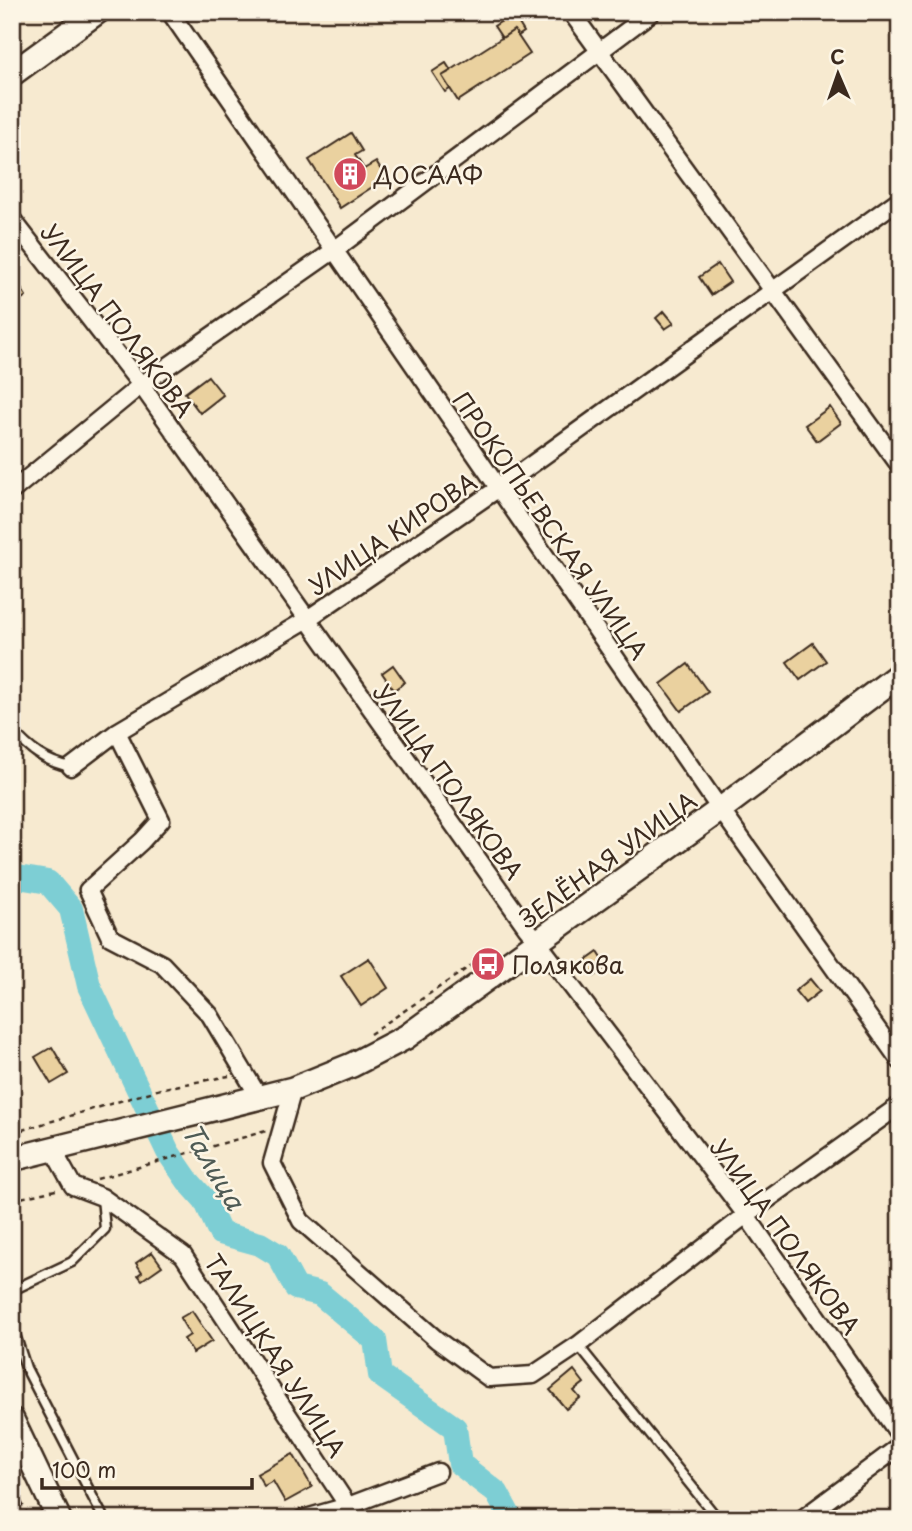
<svg xmlns="http://www.w3.org/2000/svg" width="912" height="1531" font-family="'Playpen Sans',sans-serif">
<rect width="100%" height="100%" fill="#f7ead0"/>
<filter id="ink" filterUnits="userSpaceOnUse"><feTurbulence type="fractalNoise" baseFrequency=".0143" numOctaves="2"/><feDisplacementMap in="SourceGraphic" scale="14" xChannelSelector="R" yChannelSelector="G"/><feConvolveMatrix kernelMatrix="1 2 1 2 8 2 1 2 1" color-interpolation-filters="sRGB"/></filter>
<g filter="url(#ink)">
<g fill="none" stroke-linecap="round" stroke-linejoin="round">
<path stroke="#7dced4" stroke-width="24" d="M12,876L48,882L71,909L89,986L168,1152L188,1181L205,1200L220,1233L260,1244L278,1255L296,1288L320,1294L375,1340L380,1375L455,1428L460,1464L497,1493L511,1519"/>
</g>
<path fill="#ead19f" stroke="#3b2a1e" stroke-width="2" d="M513,14L524,32L518,36L514,30L502,38L494,26Z
M514,30L530,54L458,101L442,76Z
M446,63L451,71L442,76L450,89L445,92L432,72Z
M351,133L362,151L355,155L364,169L376,162L386,178L340,208L309,160Z
M718,264L730,282L711,295L699,277Z
M18,284L26,296L12,306V288Z
M664,311L674,323L665,329L656,318Z
M208,376L223,395L200,413L185,393Z
M830,407L841,423L817,441L805,425Z
M813,643L826,661L800,680L787,662Z
M688,664L708,692L681,711L661,684Z
M393,665L405,682L394,690L382,673Z
M598,952L607,966L594,976L584,962Z
M369,958L388,988L361,1006L341,976Z
M810,979L820,991L805,1003L795,991Z
M52,1047L68,1074L51,1084L35,1057Z
M152,1252L162,1266L142,1280L138,1275L142,1272L136,1263Z
M192,1311L212,1341L193,1353L184,1339L190,1335L180,1318Z
M574,1370L584,1383L574,1391L580,1398L566,1409L550,1390Z
M293,1454L312,1487L285,1502L273,1481L264,1486L257,1474Z"/>
<g fill="none" stroke-linecap="round" stroke-linejoin="round">
<g stroke="#3b2a1e" stroke-width="13">
<path id="lane" d="M12,730C29,749 45,762 71,767
M12,1295L15,1289L72,1262L105,1229L102,1198
M12,1325L26,1368L104,1519
M578,1345L718,1519"/>
</g>
<g stroke="#3b2a1e" stroke-width="21">
<path id="street" d="M170,12L711,796L900,1061
M571,12L900,466
M12,219L141,385L527,928L746,1215L900,1436
M12,491L141,385L333,251L652,12
M117,732L161,820L142,841L88,890L110,937L162,964L210,1015L259,1097
M71,767L117,732L306,620L499,488L900,199
M293,1089L272,1163L301,1221L437,1340L489,1378L533,1375L578,1345L746,1215L900,1105
M53,1150L73,1186L102,1197L183,1255L348,1506L353,1519
M302,1519L348,1506L438,1472
M802,1519L900,1446"/>
</g>
<g stroke="#3b2a1e" stroke-width="28">
<path id="secondary" d="M12,74L97,12
M12,1159L293,1089L352,1065L406,1037L721,809L900,674
M12,1420L59,1519"/>
</g>
<path stroke="#3b2a1e" stroke-width="2.5" stroke-dasharray="5 5" stroke-linecap="butt" d="M889,658L900,650
M370,1034L475,963
M12,1133L164,1088L229,1076
M97,1179L266,1131
M12,1200L60,1189
M12,1484L30,1519"/>
<use href="#lane" stroke="#fcf5e5" stroke-width="8"/>
<use href="#street" stroke="#fcf5e5" stroke-width="16"/>
<use href="#secondary" stroke="#fcf5e5" stroke-width="23"/>
</g>
</g>
<defs>
<g id="building-disc" transform="scale(1.75)"><circle r="9.5" fill="#d1495b" stroke="#fcf5e5"/><path d="M-4-6H4V6H1V3H-1V6H-4ZM-2.5-4.3h1.7v1.8h-1.7ZM.8-4.3h1.7v1.8H.8ZM-2.5-1h1.7V.8h-1.7ZM.8-1h1.7V.8H.8Z" fill="#fff"/></g>
<g id="bus-disc" transform="scale(1.75)"><circle r="9.5" fill="#d1495b" stroke="#fcf5e5"/><path d="M-5-6H5V4H4V6H2V4H-2V6H-4V4H-5ZM-3.5-4V0h7V-4ZM-3.5 1.2v1.5H-2V1.2ZM2 1.2v1.5H3.5V1.2Z" fill="#fff"/></g>
</defs>
<g fill-rule="evenodd">
<use href="#building-disc" x="350" y="174"/>
<use href="#bus-disc" x="488" y="964"/>
</g>
<g text-anchor="middle" dominant-baseline="central" stroke-width="5" stroke-linejoin="round" paint-order="stroke">
<g font-size="24" fill="#3b2a1e" stroke="#fcf5e5" text-anchor="start">
<text x="374" y="174">ДОСААФ</text>
<text x="512" y="964">Полякова</text>
</g>
<g font-size="24" fill="#3b2a1e" stroke="#fcf5e5">
<text transform="translate(118 320) rotate(53)">УЛИЦА ПОЛЯКОВА</text>
<text transform="translate(551 525) rotate(55)">ПРОКОПЬЕВСКАЯ УЛИЦА</text>
<text transform="translate(392 533) rotate(-34)">УЛИЦА КИРОВА</text>
<text transform="translate(449 781) rotate(54)">УЛИЦА ПОЛЯКОВА</text>
<text transform="translate(607 859) rotate(-36)">ЗЕЛЁНАЯ УЛИЦА</text>
<text transform="translate(786 1236) rotate(54)">УЛИЦА ПОЛЯКОВА</text>
<text transform="translate(276 1355) rotate(57)">ТАЛИЦКАЯ УЛИЦА</text>
</g>
<g font-size="26" font-style="italic" fill="#4f5b55" stroke="#fcf5e5">
<text transform="translate(214 1166) rotate(59)">Талица</text>
</g>
</g>
<rect width="912" height="1531" fill="none" stroke="#fcf5e5" stroke-width="42"/>
<rect x="21" y="21" width="870" height="1489" fill="none" stroke="#3b2a1e" stroke-width="2.5" filter="url(#ink)"/>
<g transform="translate(838 74) rotate(358)" stroke="#fcf5e5" stroke-width="5" paint-order="stroke">
<path d="M0-5L12 26L0 18L-12 26Z" fill="#3b2a1e"/>
<text y="-10" font-size="19" font-weight="bold" text-anchor="middle" fill="#3b2a1e">С</text>
</g>
<path d="M42 1478v10h210v-10" fill="none" stroke="#3b2a1e" stroke-width="3.5"/>
<text x="52" y="1478" font-size="21" fill="#3b2a1e" stroke="#fcf5e5" stroke-width="5" paint-order="stroke">100 m</text>
</svg>
